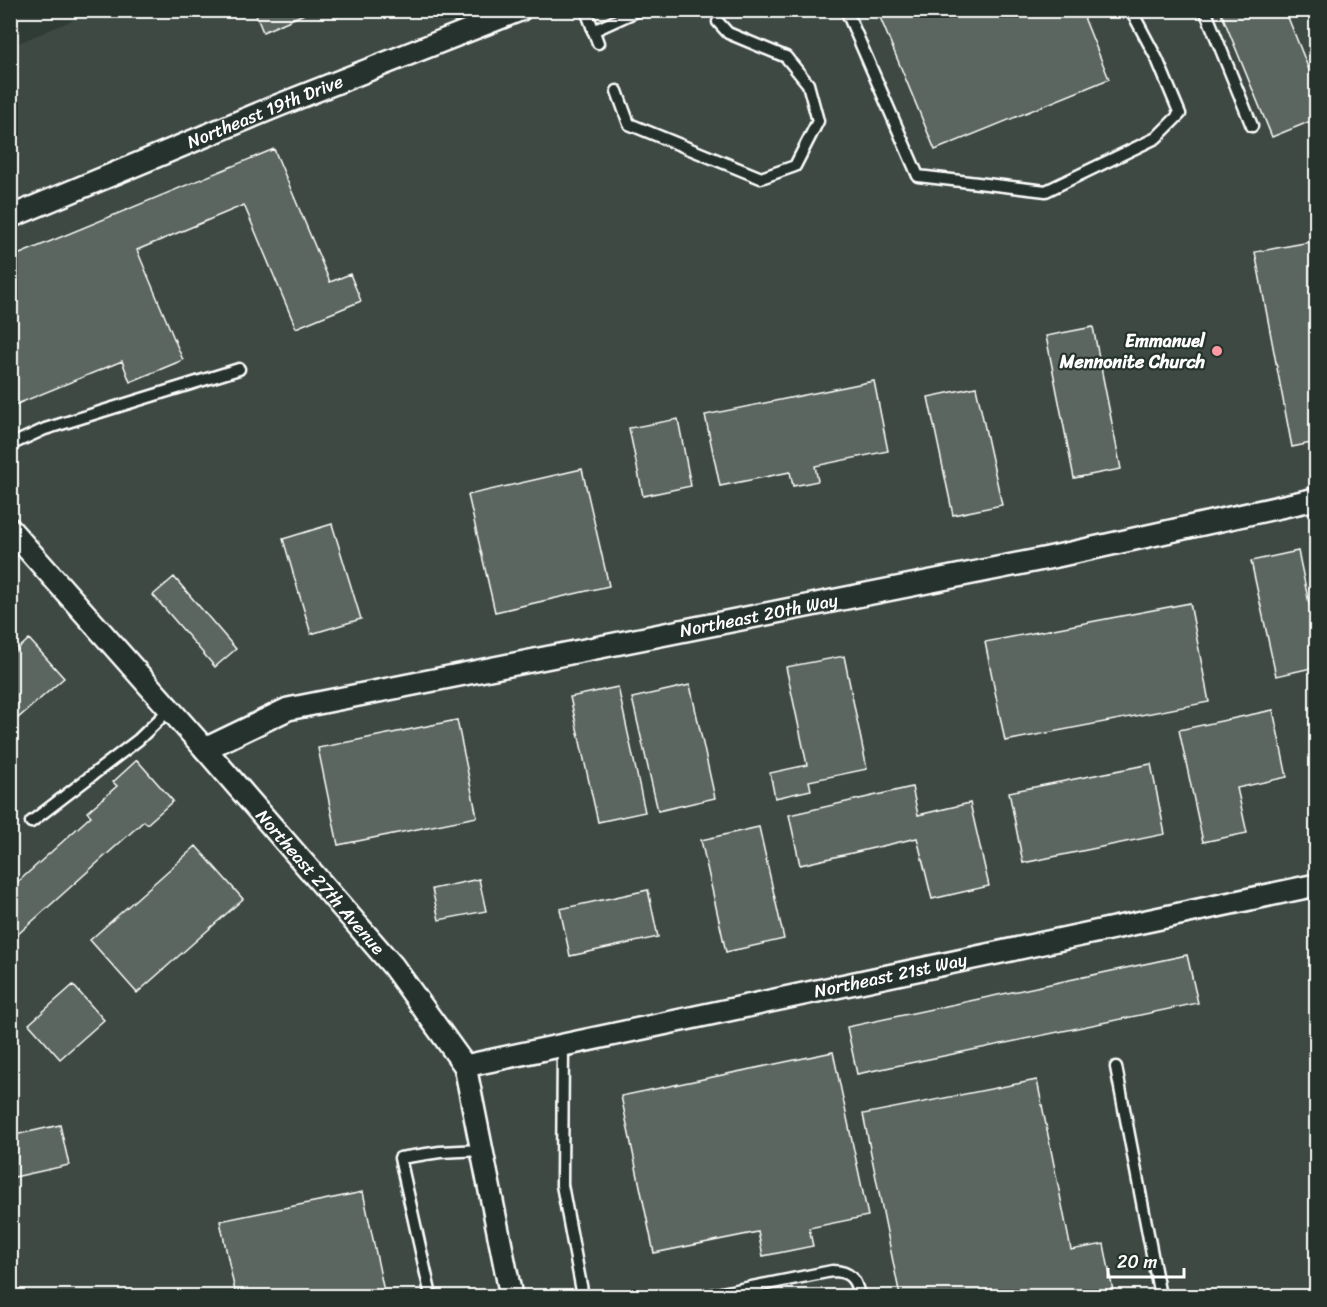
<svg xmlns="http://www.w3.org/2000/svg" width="1327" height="1307" font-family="Sriracha,sans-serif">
<rect width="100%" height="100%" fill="#2f3b35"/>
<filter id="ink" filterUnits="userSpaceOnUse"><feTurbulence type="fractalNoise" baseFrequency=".0167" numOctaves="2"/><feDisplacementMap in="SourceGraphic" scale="12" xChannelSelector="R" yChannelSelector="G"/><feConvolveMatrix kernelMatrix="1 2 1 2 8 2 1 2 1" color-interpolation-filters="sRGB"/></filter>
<g filter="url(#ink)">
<path fill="#3c4842" d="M97,10L1316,11V1296H11V46Z"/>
<path fill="#5b6661" stroke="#fff" stroke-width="1.5" d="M187,10H210L191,19Z
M254,10H303L304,14L263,32Z
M877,10H1081L1109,79L935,150Z
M1220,10H1285L1316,87V119L1272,137Z
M274,149L330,282L350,274L361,301L296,328L244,205L137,250L183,360L130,382L122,361L10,407V258Z
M1316,241V442L1292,447L1255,252Z
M1093,327L1121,469L1074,478L1046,336Z
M874,381L888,451L815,466L818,481L793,486L790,472L720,486L705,415Z
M976,387L1002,505L953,515L928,397Z
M678,419L691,486L643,496L629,428Z
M582,469L609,586L495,612L468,495Z
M332,524L361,619L311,634L283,539Z
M1298,551L1316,636V667L1276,676L1251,561Z
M174,577L236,649L215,667L153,595Z
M1190,603L1209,702L1005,741L985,642Z
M29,639L64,678L10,725V656Z
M844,656L867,769L809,781L811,790L775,798L770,773L807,765L786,667Z
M690,685L715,798L658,811L632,698Z
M618,687L645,812L598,822L570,697Z
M1273,710L1287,777L1237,788L1247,833L1203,842L1179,730Z
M457,720L477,817L338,845L318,748Z
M137,760L173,801L147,824L144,821L16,936L10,930V889L91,816L87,812L117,786L113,782Z
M1151,764L1165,834L1023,863L1009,792Z
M912,787L918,815L970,803L989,886L932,899L917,838L800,865L789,815Z
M759,827L784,939L726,952L701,840Z
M196,846L243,899L137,993L90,940Z
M479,879L486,911L439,920L432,889Z
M648,890L658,937L570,956L560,909Z
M1187,955L1198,1003L857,1074L847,1027Z
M73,985L104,1020L60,1059L29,1024Z
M833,1052L868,1216L809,1228L813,1246L763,1256L758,1232L654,1253L621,1096Z
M1037,1080L1071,1250L1104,1244L1114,1296H900L863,1114Z
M60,1125L69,1165L10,1178V1136Z
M363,1192L385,1296H236L220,1221Z"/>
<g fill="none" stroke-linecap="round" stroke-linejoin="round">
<g stroke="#fff" stroke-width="15">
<path id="lane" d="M586,10L598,43
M846,10L918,176L1046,191L1156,138L1180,114L1157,59L1131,10
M1205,10L1252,126
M593,31L639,10
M617,91L629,124L761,178L795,166L818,121L808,84L786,57L728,33L718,22
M10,445L45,429L239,369
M31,822L138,740L170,709
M563,1045L562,1185L583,1296
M1116,1067L1160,1296
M431,1296L400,1158L440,1152L482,1150
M706,1296L832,1271C851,1271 856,1280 859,1296"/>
</g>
<g stroke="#fff" stroke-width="26">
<g id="street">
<path id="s1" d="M10,217L277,106L520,10"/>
<path id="s2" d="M10,529L205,749L393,966L465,1066L511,1296"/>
<path id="s3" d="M205,749L288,709L1048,558L1316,499"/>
<path id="s4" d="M465,1066L1316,885"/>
</g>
</g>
<use href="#lane" stroke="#26332d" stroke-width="10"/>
<use href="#street" stroke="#26332d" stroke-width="21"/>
</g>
</g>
<circle fill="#ff9aa2" stroke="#26332d" stroke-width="2" cx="1217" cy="351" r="6"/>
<g text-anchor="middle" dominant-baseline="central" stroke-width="4.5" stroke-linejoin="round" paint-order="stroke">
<g font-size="18" fill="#fff" stroke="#26332d">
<text stroke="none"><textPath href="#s1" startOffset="276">Northeast 19th Drive</textPath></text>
<text stroke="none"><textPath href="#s3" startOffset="572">Northeast 20th Way</textPath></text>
<text stroke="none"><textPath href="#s2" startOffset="470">Northeast 27th Avenue</textPath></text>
<text stroke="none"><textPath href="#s4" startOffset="435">Northeast 21st Way</textPath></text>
</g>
<g font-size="18" font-weight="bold" fill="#fff" stroke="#26332d" text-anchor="end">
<text x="1205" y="341">Emmanuel<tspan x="1205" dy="21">Mennonite Church</tspan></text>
</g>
</g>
<rect width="1327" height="1307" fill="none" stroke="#26332d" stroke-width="36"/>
<rect x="18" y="18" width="1291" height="1271" fill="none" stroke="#fff" stroke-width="2" filter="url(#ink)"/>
<path d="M1108 1268v9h76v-9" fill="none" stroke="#ffffff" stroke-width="3"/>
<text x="1117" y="1268" font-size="18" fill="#ffffff" stroke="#26332d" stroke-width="4.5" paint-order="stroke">20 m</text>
</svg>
